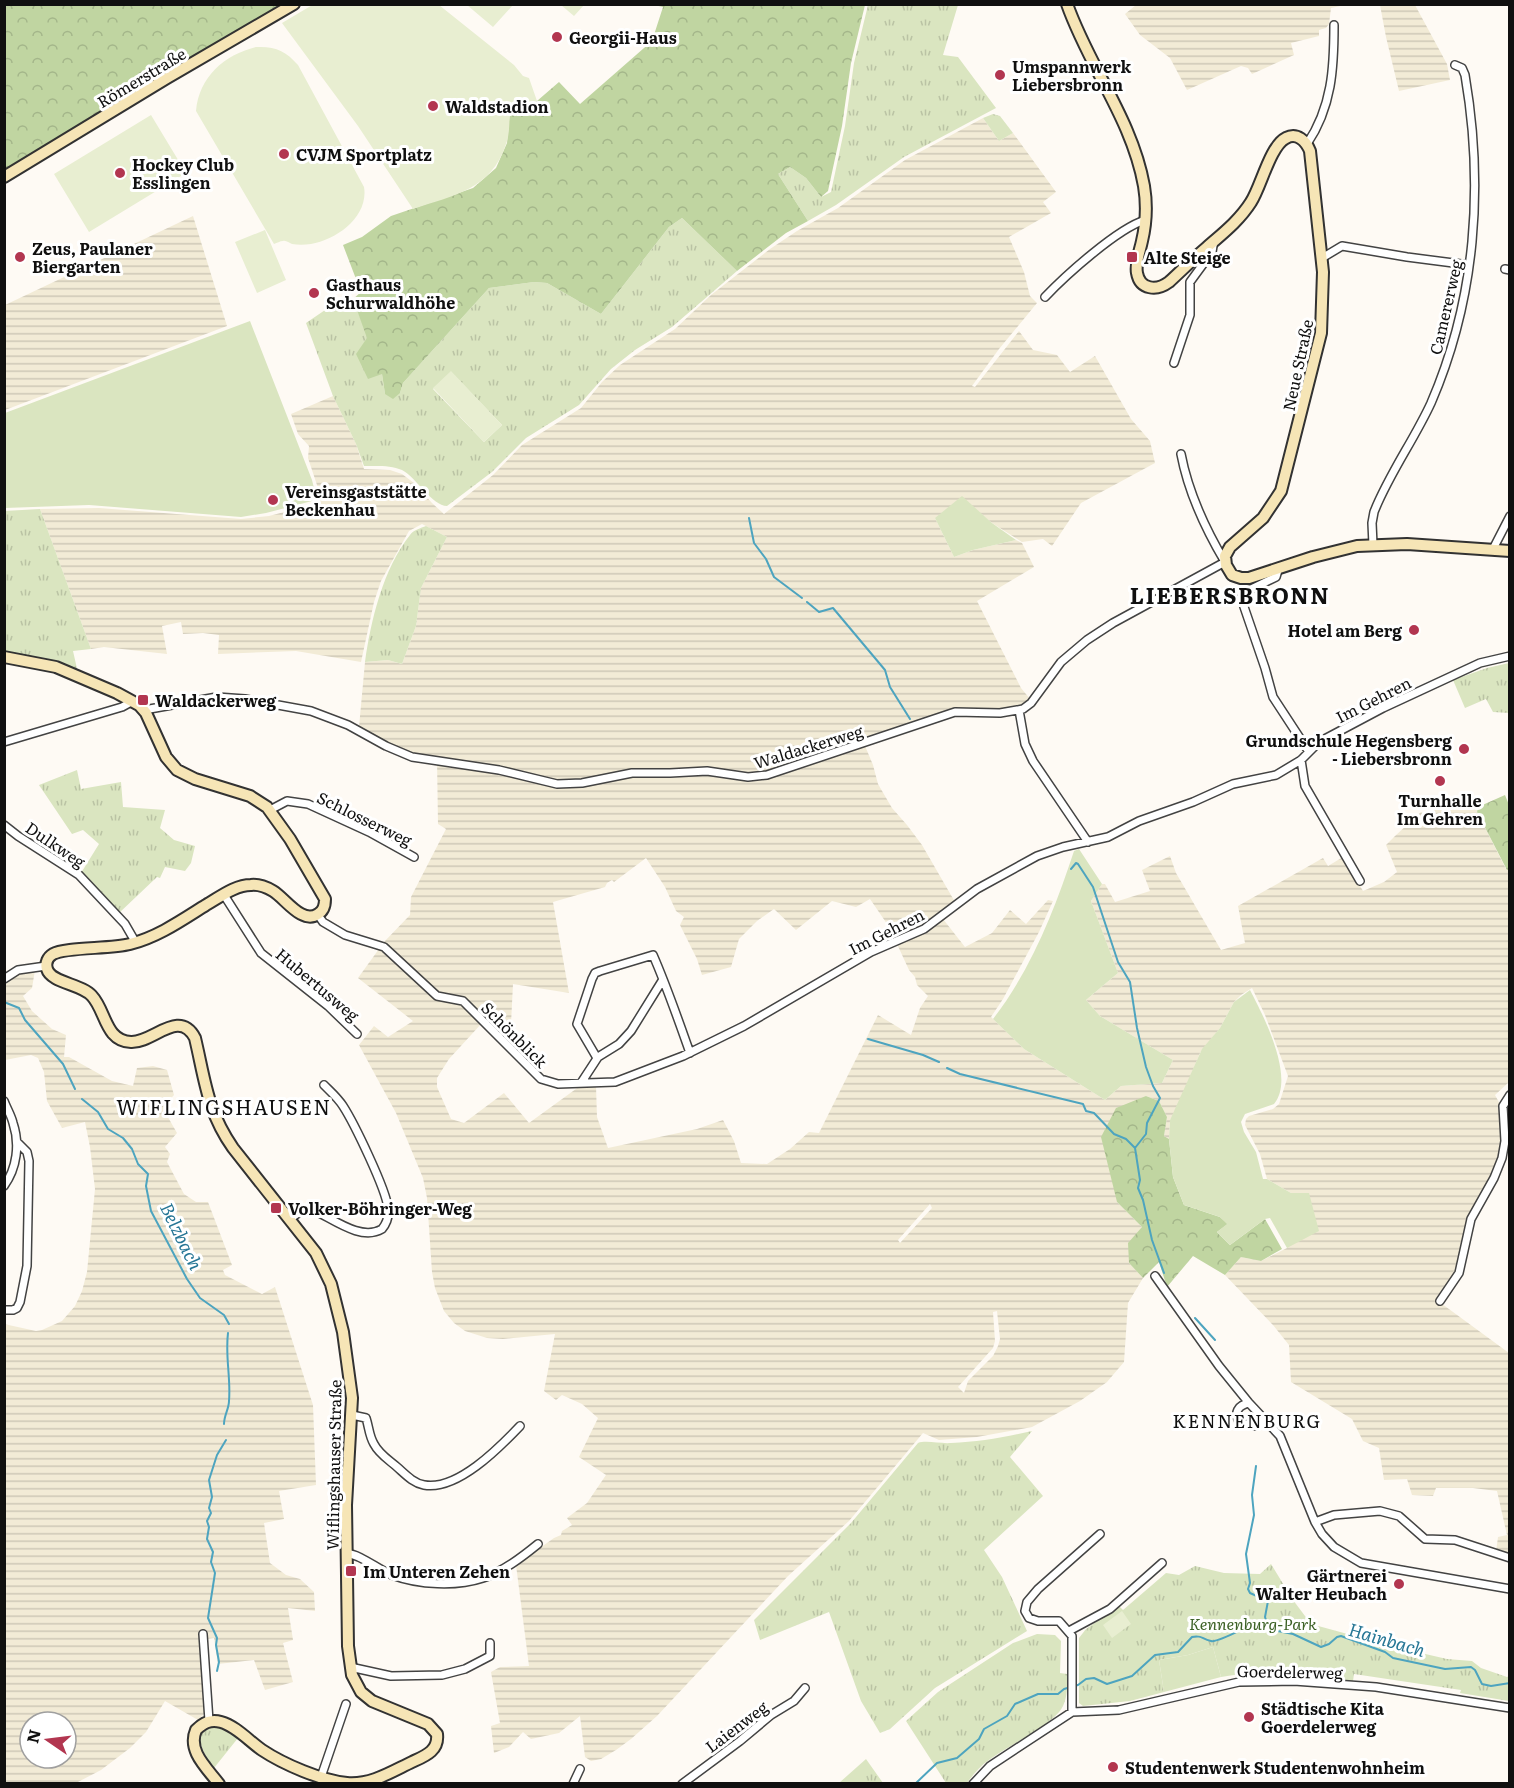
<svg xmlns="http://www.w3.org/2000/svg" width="1514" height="1788" font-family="Literata,serif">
<defs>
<pattern id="farmland-rules" width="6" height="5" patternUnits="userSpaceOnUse" patternTransform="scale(1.5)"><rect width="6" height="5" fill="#f2ebd6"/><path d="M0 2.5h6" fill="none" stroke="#cec8b7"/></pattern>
<pattern id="grass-tufts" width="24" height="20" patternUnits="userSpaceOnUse" patternTransform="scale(1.5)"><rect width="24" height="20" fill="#dae5c0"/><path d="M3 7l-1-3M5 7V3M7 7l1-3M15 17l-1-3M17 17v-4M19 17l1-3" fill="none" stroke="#bac3a4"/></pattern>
<pattern id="forest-crowns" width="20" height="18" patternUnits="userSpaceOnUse" patternTransform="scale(1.5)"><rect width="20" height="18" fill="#c0d5a1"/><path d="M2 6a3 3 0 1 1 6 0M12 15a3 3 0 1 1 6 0" fill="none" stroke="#a4b68a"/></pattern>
</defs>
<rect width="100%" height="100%" fill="#fefaf4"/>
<path fill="url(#farmland-rules)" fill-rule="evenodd" d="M1136,5V4L1345,5L1331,8L1329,24L1326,28L1319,30V36L1291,43L1294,55L1252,74L1248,68L1241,66L1187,90L1170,58L1140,35L1125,14Z
M1380,5H1415L1447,64L1450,80L1399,91L1386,37Z
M983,118L999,141L1013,133L1056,192L1043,202L1051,213L1009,237L1024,272L1030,296L1037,303L999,349L972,386L975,387L1019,331L1033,350L1057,355L1070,372L1095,356L1131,419L1150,441L1155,463L1081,503L1052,546L1043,539L1022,542L992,523L979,512L935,518L954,557L973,550L1016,540L1022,543L1034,567L977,601L1021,688L1030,699L1018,707L998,710L969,708L952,710L863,741L873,765L878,784L892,808L907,825L922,845L955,902L925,925L896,937L870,899L856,907L832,901L796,930L774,909L757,921L739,939L731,967L702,975L697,959L680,925L684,917L676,911L665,887L646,858L614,882L612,880L607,883L605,887L553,902L569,993L513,984L510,1044L482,1023L449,1059L437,1078V1087L451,1119L464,1123L504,1093L529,1123L580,1086H596L597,1117L608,1148L697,1129L723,1120L734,1141L741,1163L767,1164L790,1149L809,1132L819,1133L878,1015L911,1035L920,1008L928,996L917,985L915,977L909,970L897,944L925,932L943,919L965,947L992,933L1010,910L1026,924L1048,900L1053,901L1039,932L1003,999L991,1017L1024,1049L1105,1100L1121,1086L1162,1083L1173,1060L1100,1016L1086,1000L1118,973L1091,901L1102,884H1105L1115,902L1150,891L1142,870L1170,856L1176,873L1221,950L1245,943L1238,906L1323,858L1328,866L1343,857L1363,891L1384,882L1397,872L1386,845L1395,836L1421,812L1425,814L1471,795L1478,807L1477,812L1506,869L1509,870V1085L1508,1083L1495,1095L1501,1106L1503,1147L1490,1181L1474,1209L1459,1266L1438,1301L1509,1353V1556L1496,1552L1498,1537L1507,1535L1497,1491L1473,1488H1436L1433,1496L1412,1495L1407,1479L1384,1480L1379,1448L1363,1441L1352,1419L1291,1382L1289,1345L1273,1325L1225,1275L1241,1257L1261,1261L1287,1248L1291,1193L1267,1179L1260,1154L1245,1125L1246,1119L1249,1116L1273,1109L1279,1104L1288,1076L1265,1015L1252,988L1241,995L1234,1002L1220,1028L1200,1053L1182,1097L1170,1120L1169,1139L1164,1136L1167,1117L1159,1101L1146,1096L1117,1202L1142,1227L1129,1263L1143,1278L1128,1303L1124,1362L1107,1382L1080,1401L1032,1427L977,1437L939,1440L923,1433L849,1521L788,1576L657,1716L631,1739L616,1750L601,1759L591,1761L585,1757L580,1716L559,1733L531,1739L523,1732L509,1747L494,1753L491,1726L500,1723L491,1672L500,1667L529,1666L516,1565L554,1538L561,1535L562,1531L572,1525L567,1518L587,1503L606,1475L579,1457L598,1418L582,1404L562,1395L556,1400L544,1391L555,1334L503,1339L487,1338L465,1331L454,1323L444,1311L435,1288L432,1272L427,1198L423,1178L396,1113L359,1045L374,1026L388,1037L413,1021L358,978L384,942L410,915L411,897L446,829L438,824L437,759L401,751L359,727L365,662L388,660L402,664L416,626L421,588L447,537L422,524L409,531L381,581L374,602L361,662L296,651L218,654L219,635L203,633L183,634L181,622L162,626L167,654L104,647L91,649L40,509L99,508L241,519L269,516L311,505L317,500L319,491L308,458L309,446L298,434L291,414L333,396L356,444L364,469L390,470L402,474L414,483L432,503L444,514L493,475L522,445L581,408L602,382L620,365L675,329L711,295L770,249L797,231L838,208L905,160ZM930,1204L932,1208L900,1243L898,1240ZM997,1311L1000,1339L998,1346L993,1356L968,1381L964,1393L958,1387L993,1348L995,1341L993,1312Z
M193,216L227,326L5,410V305Z
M35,970L32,988L23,996L32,1011L52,1029L66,1035L64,1057H69L112,1081L133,1086L137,1068L153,1066L167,1070L174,1095L166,1104L165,1112L177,1133L165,1147L170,1154L167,1162L184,1194L196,1202H208L232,1265L223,1270L225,1275L262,1294L275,1287L313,1405L316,1485L279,1491L284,1519L264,1523L270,1563L286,1575L300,1579L314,1592L315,1611L288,1608L293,1640L283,1643L293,1682L265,1690L254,1660L218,1664L214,1638L206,1639L205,1711L203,1715L198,1720L165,1701L146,1732L130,1748L101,1770L76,1783H5L4,1324L36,1331L42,1330L62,1321L75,1306L82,1291L87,1272L95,1189L90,1147L85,1122L62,1128L47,1101L44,1072L38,1058L31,1055L5,1060V985L16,975ZM30,1722H66V1758H30Z"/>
<path fill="url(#grass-tufts)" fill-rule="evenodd" d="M868,5H958L943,55L958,57L996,108L904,157L836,205L808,221L778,174L790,167L806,178L821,197L831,192L845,126L854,63Z
M993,114L1000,116L1013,133L999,141L983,118Z
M682,218L737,271L672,327L635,350L611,369L579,405L526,438L492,472L447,506C432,506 417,478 402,470C391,465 377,466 364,466L356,444L333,396L306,323L328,308L353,299L382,374L385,394L400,393L403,383L489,288L534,282L547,283L601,314L669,227ZM451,372L502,425L484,442L433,389Z
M40,509L91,649L73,651L78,673L5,653L4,511Z
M426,526L447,537L421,588L416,626L402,664L388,660L365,662C371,620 383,569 410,535C413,530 421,528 426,526Z
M1509,663V713L1493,712L1486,699L1465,708L1453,680L1487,668Z
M77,770L81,789L121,782L123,807L165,810L160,828L174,840L195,846L191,863L185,871L165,867L160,878L157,877L118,914L81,873L99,844L83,830L72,834L39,785Z
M1032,1431L1010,1457L1043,1496L984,1550L1002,1577L1027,1631L935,1688L890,1729L880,1733L861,1701L829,1612L760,1640L754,1620L851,1523L918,1443C926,1440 941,1444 951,1443C979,1442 1005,1437 1032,1431Z
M1271,1564L1293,1600L1311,1624L1395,1647L1447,1659L1472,1661L1481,1668L1507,1677L1509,1676V1701L1460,1693L1461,1690L1354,1674L1353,1681L1272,1677L1253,1672L1221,1677L1213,1647L1188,1655L1159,1660L1164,1692L1130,1701L1083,1706L1079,1703V1638L1086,1629L1119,1606L1123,1610L1166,1573L1179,1575L1195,1566L1224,1573L1260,1574Z
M1037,1634L1055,1635L1061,1641L1060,1673L1067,1674C1067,1685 1068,1695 1063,1706C1054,1725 1007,1746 989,1760C980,1766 973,1775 967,1783H946L906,1721L938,1692L1013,1643Z
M216,1727L224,1729L238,1738L214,1768C205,1756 187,1729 216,1727Z
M866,1759L883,1783H839Z"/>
<path fill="url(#forest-crowns)" d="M5,5H284L181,64L177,63L140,85L139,89L5,172Z
M654,5H865L851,63L842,126L828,191L821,197L806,178L790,167L778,174L808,221L786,233L737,271L682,218L669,227L601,314L547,283L534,282L489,288L403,383L400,393L393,399L385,394L382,374L368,379L356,354L367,338L353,299L361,292L343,245L362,237L391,216L473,188L496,168L507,143L510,111L537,101L559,82L580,104L652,41L663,7Z
M1505,795L1509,805V870H1507L1477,812L1478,807Z
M1146,1096L1159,1101L1167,1117L1164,1136L1169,1139L1173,1177L1184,1205L1220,1217L1228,1224L1217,1232L1230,1245L1265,1219L1282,1249L1261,1261L1241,1257L1225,1275L1193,1256L1167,1287L1159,1262L1143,1278L1129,1263L1128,1243L1142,1227L1117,1202L1101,1137L1116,1108Z"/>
<path fill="#dae5c0" d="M250,321L312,480L315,492L312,501L266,513L241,517L89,505L5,508V413Z
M962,496L992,523L1016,540L973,550L954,557L935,518Z
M1079,849L1102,884L1091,901L1118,973L1086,1000L1100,1016L1173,1060L1162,1083L1121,1086L1105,1100L1024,1049L993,1019C1031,970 1055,909 1074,851Z
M1250,990C1263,1015 1296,1078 1274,1104L1245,1114L1241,1122L1244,1132L1256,1152L1263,1179H1267L1291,1193H1309L1319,1231L1287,1248L1270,1218L1265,1219L1230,1245L1217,1232L1227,1224L1220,1217L1184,1205L1173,1177L1169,1139L1170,1120L1202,1049L1220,1028L1234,1002Z
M1213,1647L1221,1677L1164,1692L1159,1660L1188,1655Z"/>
<path fill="#e8eed1" d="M314,4L439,5L514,65L523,76L529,78L537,101L510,111C509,122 510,134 506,144C491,190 454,195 413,209L358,126L282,23Z
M467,5H513L493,27Z
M561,5H584L574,16Z
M256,47C275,46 286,51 298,65L364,187C369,216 337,240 311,244C304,245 298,245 292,244C289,243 286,240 283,241C280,241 277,243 274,244L196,111C199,77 224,55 256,47Z
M151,115L186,173L89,232L54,174Z
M265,230L286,280L257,293L235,242Z
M451,371L502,425L484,442L433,388Z
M1122,1611L1131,1624L1112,1638L1103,1625Z"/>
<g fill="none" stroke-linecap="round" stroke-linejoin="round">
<path stroke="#4da4bf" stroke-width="2" d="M749,518L754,543L766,559L774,577L802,598
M807,602L819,612L833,608L885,670L890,687L910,719
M1071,869L1076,863L1078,864L1093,887L1118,962L1130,982L1137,1028L1146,1067L1153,1086L1160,1098L1147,1123L1146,1134L1135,1148L1140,1180L1138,1188L1143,1200L1152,1240L1164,1273
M4,1002L19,1008L25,1020L63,1064L75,1089
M868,1039L923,1055L939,1062
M947,1068L960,1074L1083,1104L1086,1111L1094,1113L1114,1134L1126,1139L1135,1148
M82,1099L98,1112L108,1129L123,1138L132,1149L138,1164L148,1174L146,1186L151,1211L187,1279L200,1298L224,1315L229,1324
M1195,1318L1215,1340
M224,1424C224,1415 229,1409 229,1401C231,1378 225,1356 228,1333
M1256,1466L1252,1495L1254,1515L1246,1554L1250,1583L1248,1589L1250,1593L1268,1601L1265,1617L1269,1629
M217,1671L219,1662L216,1645L217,1638L208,1618L215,1573L211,1562L213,1552L207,1539L209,1527L207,1521L211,1513L209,1508L212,1497L209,1480L217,1455L226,1440
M915,1784L937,1763L957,1758L979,1739L984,1729L1007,1716L1015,1704L1038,1694H1058L1064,1689L1078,1685L1086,1679L1094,1678L1107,1684L1132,1676L1155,1655L1178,1652L1192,1637C1203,1635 1201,1639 1211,1641C1217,1643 1242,1629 1249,1626L1261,1630L1267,1629L1293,1634L1321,1647L1329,1644L1337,1637L1341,1636L1385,1652L1393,1658L1445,1669L1471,1667L1475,1670L1482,1684L1491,1686L1510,1683"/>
<g stroke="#434343" stroke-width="10">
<path id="street" d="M1307,144C1332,107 1334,68 1334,25
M1322,258L1342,246L1407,257L1469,265
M1505,269L1510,270
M1045,297C1066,275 1117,229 1145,220
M1174,363L1190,315V282L1212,252L1214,240
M1373,545L1372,523L1374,512C1389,474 1414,440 1431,403C1476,299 1484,186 1465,75L1462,68L1455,65
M1493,549L1510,516
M1279,567L1276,577L1245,592L1242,596V601L1265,668L1273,697L1309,752
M144,710L217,697L245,699L311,711L348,725L386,746L412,757L499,770L557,784L582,783L632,773H670L707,771L748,777L767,775L955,712L1000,713L1023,709L1031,703L1061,662L1087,640L1113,623L1225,562C1206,530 1188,491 1181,454
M1019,710L1025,744L1033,761L1088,842
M4,742L122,707L133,701
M1301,760L1305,786L1360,881
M270,810L287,801L308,804L369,832L414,857
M4,825L18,836L79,875L125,924L136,943
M224,895L261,953L328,1006L357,1034
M318,915L323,922L345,935L384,947L437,996L463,1001L541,1079L558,1084L615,1082L683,1056L744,1026L871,952L924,929L977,889L1037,856L1063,847L1108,837L1139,821L1193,802L1233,784L1276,775L1301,760L1319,742L1383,708L1480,663L1510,656
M4,979L18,970L46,966
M597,1058L577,1024L592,979L595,973L600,971L653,955C667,987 678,1019 690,1053
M581,1083L598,1057L619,1044L631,1031L662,981
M4,1101C7,1109 11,1115 13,1123C20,1144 17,1168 4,1186
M290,1219L304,1209H311C331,1217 360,1242 382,1229C387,1223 389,1216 388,1208C386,1189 354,1123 343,1106C338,1098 331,1092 324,1085
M1155,1276L1219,1366L1249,1403L1280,1436L1315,1522L1322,1534L1334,1547L1361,1563L1510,1589
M1440,1301L1459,1273L1471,1219L1494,1178L1502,1158L1505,1141L1503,1106L1510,1095
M4,1310H13L17,1308L20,1302L27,1266L29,1161L27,1152L17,1142
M1249,1403C1238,1405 1233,1413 1240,1423L1254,1426L1265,1420
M352,1415L366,1418C369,1427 369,1436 374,1444C379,1454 389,1460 397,1467C405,1474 413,1483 424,1485C457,1491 499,1448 520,1426
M1315,1522L1334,1515L1380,1511L1399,1516L1425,1539L1455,1540L1510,1558
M346,1553C362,1555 377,1569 392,1575C419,1585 456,1587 483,1578C504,1571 522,1557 538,1544
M1069,1631L1110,1609L1162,1563
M203,1634L209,1721
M350,1667L391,1676L442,1675L465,1669L490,1656V1643
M1072,1712V1636L1059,1621H1038L1029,1618L1025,1611L1027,1602L1038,1589L1100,1534
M321,1777L346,1704
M573,1784L580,1769
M682,1784L740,1741L771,1715L794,1701L805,1688
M973,1784L990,1766L1072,1712L1119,1710L1239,1682L1294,1681L1376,1687L1510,1708"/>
</g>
<g stroke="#323232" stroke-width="14">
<path id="secondary" d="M1067,4C1089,67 1132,119 1144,186C1147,204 1146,224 1142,241C1140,251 1135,263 1137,273C1140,290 1157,291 1169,282C1181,271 1193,259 1206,248C1222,234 1239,221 1251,202C1261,187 1270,146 1286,138C1297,132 1306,141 1310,151L1323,272L1321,333L1281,491L1263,518L1230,547L1225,556L1226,565L1232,575L1241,578H1249L1313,557L1357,546L1407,544L1510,551
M4,177L167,78L294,4
M4,657L56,667L117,693L139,705L146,713L166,757L177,770L195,779L250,796L267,807L290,839L325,899C325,905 324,911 318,914C302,925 285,898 273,891C266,887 259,884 251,885C235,885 220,897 206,905C182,920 158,937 130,944C111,949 65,947 53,954C48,957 45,963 47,969C51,983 82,984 92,996C106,1011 105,1041 131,1042C153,1043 179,1008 195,1038C205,1080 207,1111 233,1148L316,1253L331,1284L343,1332L352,1398L346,1505L348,1646L352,1675L361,1692L372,1701L428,1724L437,1734C439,1751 425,1756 412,1762C391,1772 371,1785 347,1783C322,1781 283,1764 262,1750C249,1741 236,1726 221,1722C210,1719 203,1723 196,1730C187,1751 207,1768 219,1784"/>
</g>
<use href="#street" stroke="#fff" stroke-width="7"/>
<use href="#secondary" stroke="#f6e5b6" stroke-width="10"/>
</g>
<g fill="#b23650" stroke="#fff" stroke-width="2">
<circle cx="557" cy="37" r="6"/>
<circle cx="1000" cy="75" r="6"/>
<circle cx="433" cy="106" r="6"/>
<circle cx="284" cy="154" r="6"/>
<circle cx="120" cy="173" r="6"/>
<circle cx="20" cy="257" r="6"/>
<rect x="1126" y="251" width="12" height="12" rx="3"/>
<circle cx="314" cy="293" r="6"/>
<circle cx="273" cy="500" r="6"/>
<circle cx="1414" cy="630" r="6"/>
<rect x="137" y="694" width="12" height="12" rx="3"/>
<circle cx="1464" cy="749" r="6"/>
<circle cx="1440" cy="781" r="6"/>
<rect x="270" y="1202" width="12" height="12" rx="3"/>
<rect x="345" y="1565" width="12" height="12" rx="3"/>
<circle cx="1399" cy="1584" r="6"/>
<circle cx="1249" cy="1717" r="6"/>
<circle cx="1113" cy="1767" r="6"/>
</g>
<g text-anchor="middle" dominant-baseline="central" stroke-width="6" stroke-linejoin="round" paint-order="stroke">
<g font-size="16" font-weight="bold" fill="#101010" stroke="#fff" text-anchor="start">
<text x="569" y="37">Georgii-Haus</text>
<text x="1012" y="66">Umspannwerk<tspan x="1012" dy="18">Liebersbronn</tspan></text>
<text x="445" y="106">Waldstadion</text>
<text x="296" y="154">CVJM Sportplatz</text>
<text x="132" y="164">Hockey Club<tspan x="132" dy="18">Esslingen</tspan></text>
<text x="32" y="248">Zeus, Paulaner<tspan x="32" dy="18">Biergarten</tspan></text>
<text x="1144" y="257">Alte Steige</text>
<text x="326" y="284">Gasthaus<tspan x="326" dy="18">Schurwaldhöhe</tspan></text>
<text x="285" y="491">Vereinsgaststätte<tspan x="285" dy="18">Beckenhau</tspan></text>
<text x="1402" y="630" text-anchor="end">Hotel am Berg</text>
<text x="155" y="700">Waldackerweg</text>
<text x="1452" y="740" text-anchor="end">Grundschule Hegensberg<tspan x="1452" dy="18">- Liebersbronn</tspan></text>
<text x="1440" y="800" text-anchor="middle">Turnhalle<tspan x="1440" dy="18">Im Gehren</tspan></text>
<text x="288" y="1208">Volker-Böhringer-Weg</text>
<text x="363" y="1571">Im Unteren Zehen</text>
<text x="1387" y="1575" text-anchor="end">Gärtnerei<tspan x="1387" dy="18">Walter Heubach</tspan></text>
<text x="1261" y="1708">Städtische Kita<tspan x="1261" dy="18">Goerdelerweg</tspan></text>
<text x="1125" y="1767">Studentenwerk Studentenwohnheim</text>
</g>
<g font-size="16" fill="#101010" stroke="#fff">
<text transform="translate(141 77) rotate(-31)">Römerstraße</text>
<text transform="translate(1445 307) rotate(-77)">Camererweg</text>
<text transform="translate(1297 365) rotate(-78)">Neue Straße</text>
<text transform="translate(1373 699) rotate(-27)">Im Gehren</text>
<text transform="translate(808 746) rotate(-17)">Waldackerweg</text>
<text transform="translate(365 818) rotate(26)">Schlosserweg</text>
<text transform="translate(56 844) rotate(34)">Dulkweg</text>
<text transform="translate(886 931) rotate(-27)">Im Gehren</text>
<text transform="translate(318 984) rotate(40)">Hubertusweg</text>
<text transform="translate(515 1034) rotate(45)">Schönblick</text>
<text transform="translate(333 1465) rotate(-89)">Wiflingshauser Straße</text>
<text transform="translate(1290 1671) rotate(1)">Goerdelerweg</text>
<text transform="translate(736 1726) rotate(-37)">Laienweg</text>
</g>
<g font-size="16" font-style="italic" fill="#3c6126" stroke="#fff">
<text x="1253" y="1623">Kennenburg-Park</text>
</g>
<g font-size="18" font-style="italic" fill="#267695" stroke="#fff">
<text transform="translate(182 1236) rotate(64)">Belzbach</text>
<text transform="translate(1387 1639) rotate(16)">Hainbach</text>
</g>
<g font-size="18" letter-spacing="1.5" fill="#101010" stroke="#fff">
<text x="1247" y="1420">KENNENBURG</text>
</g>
<g font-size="20" letter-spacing="1.5" fill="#101010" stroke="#fff">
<text x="224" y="1106">WIFLINGSHAUSEN</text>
</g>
<g font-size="22" font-weight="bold" letter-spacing="1.5" fill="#101010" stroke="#fff">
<text x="1230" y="594">LIEBERSBRONN</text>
</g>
</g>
<rect width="1514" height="1788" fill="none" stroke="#101010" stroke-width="12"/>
<g transform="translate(48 1740) rotate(284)"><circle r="28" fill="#ffffff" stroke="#9f9f9f" stroke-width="1.5"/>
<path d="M0-4.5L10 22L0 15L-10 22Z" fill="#b23650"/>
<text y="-9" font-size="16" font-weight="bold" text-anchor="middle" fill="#101010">N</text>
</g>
</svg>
